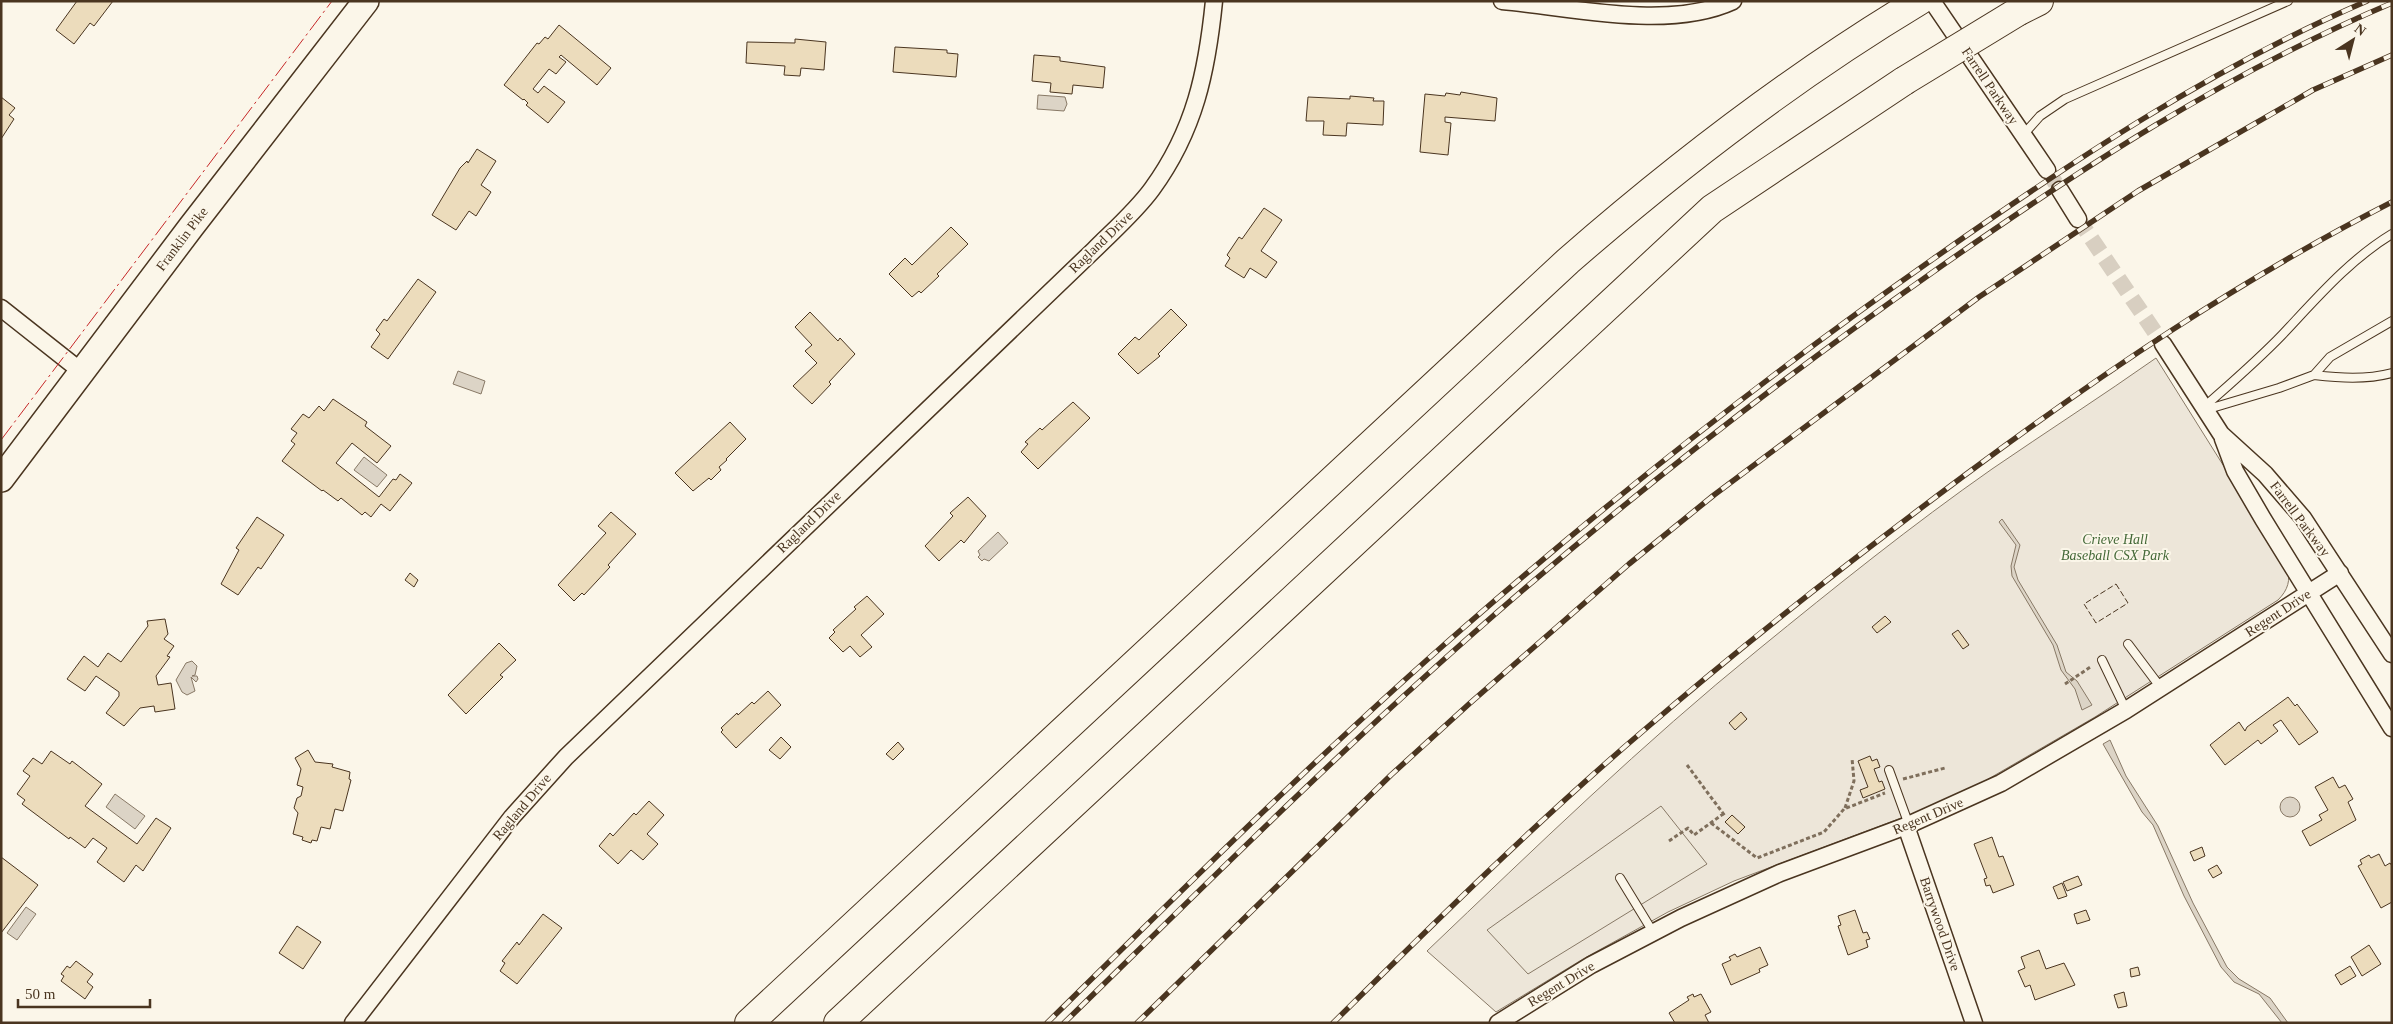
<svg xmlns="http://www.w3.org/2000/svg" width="2393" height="1024" font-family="'Times New Roman',serif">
<rect width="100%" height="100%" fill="#fbf6e9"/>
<path fill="#ede6d9" stroke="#887966" d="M2156,358L2287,567C2291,580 2288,590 2278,600L2095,717L1978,785L1933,806L1734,881L1668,912L1583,959L1496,1012L1427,951C1535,848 1643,743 1759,649C1835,587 1912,525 1992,469C2046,432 2102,396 2156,358Z"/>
<path fill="#ede7d9" stroke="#887966" d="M1661,806L1707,864L1528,974L1487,930Z"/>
<path fill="#dcd4c6" stroke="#887966" d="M1038,95L1065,97L1067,104L1064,111L1037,109Z
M458,371L485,381L481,394L453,384Z
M364,457L387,475L377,487L354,470Z
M2002,519L2020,545L2014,567L2018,580L2057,645L2066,672L2077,681L2092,705L2082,710L2075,689L2061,670L2053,645L2012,576L2011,566L2016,545L1999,522Z
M998,532L1008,543L989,561L984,559L982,561L978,557L980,555L978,551Z
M192,661L197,666L195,675L192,676H197L198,679L196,682L191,677L195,691L187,695L182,692L176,680L186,663Z
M2110,740L2126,776L2158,826L2193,903L2227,967L2239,979L2270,998L2288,1023H2282L2259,994L2234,982L2221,967L2184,896L2153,825L2142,812L2103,744Z
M115,794L145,816L135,829L106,807Z
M2280 807a10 10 0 1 1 20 0a10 10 0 1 1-20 0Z
M26,907L36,914L17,940L7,933Z"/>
<path fill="#ecdcbc" stroke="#4a3520" d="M77,1H113L94,26L90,23L74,44L56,30Z
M559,25L611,68L597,85L561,55L559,57L566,62L556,74L549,69L533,89L538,93L544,86L565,102L548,123L526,105L528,103L524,99L523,100L504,85L537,43L539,44L545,37L548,39Z
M795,39L826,42L824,70L801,68L800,76L784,75L785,66L746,63L747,42L795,43Z
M895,47L947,50V53L958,54L956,77L893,72Z
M1034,55L1060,57V61L1105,67L1103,88L1073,85L1072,94L1050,92L1051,83L1032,81Z
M1461,92L1497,98L1495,121L1445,117V122L1451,123L1448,155L1420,152L1425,94L1445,96L1446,93L1460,95Z
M1350,96L1374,98L1373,101H1384L1383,125L1347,123L1346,136L1323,135L1324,121H1306L1308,97L1350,99Z
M1,97L15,108L9,115L14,119L1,139Z
M477,149L496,161L481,185L491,192L476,216L469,211L456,230L432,215L460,168L467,161L468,163Z
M1264,208L1282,220L1261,251L1277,262L1266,278L1250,268L1244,278L1225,266L1230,258L1227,255L1239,237L1242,239Z
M951,227L968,244L937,274L939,276L921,293L919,291L912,297L889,274L905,258L912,265Z
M418,279L436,292L388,359L371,347L380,334L376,330L384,319L387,321Z
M1171,309L1187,325L1158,354L1160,356L1138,374L1118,354L1135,337L1139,340Z
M810,312L838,341L840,338L855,354L829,382L831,384L812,404L793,386L817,363L805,351L812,345L795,327Z
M333,399L367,422L365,426L391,446L377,463L352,443L336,463L379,497L393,479L396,480L400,474L412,483L390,511L381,504L371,517L365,512L362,515L341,498L338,501L323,490L322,491L282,461L295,444L291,441L297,433L291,429L303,414L309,418L319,406L324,411Z
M1073,402L1090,418L1038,469L1021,452L1028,444L1025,442L1040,428L1042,430Z
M730,422L746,439L726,459L727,460L719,467L721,470L711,480L709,478L693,491L675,473Z
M968,497L986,516L964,543L961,540L939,561L925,546L953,516L950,513Z
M611,512L636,534L608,565L610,567L584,595L582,593L574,601L558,585L606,533L598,526Z
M257,517L284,535L261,569L258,567L238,595L221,584L239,550L236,548Z
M410,573L418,580L414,587L405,580Z
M867,596L884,614L861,635L872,647L860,657L850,646L843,652L829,638L835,632L833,630L856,609L854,607Z
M1885,616L1891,622L1877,633L1872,627Z
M165,619L168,634L164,639L174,646L167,656L170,657L156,676L158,685L171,683L175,709L155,712L154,706L140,708L124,726L106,713L119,696V692L96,676L85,691L67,679L84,656L98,667L108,653L121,662L148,626L147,621Z
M1958,630L1969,645L1963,649L1952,634Z
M499,643L516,660L500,675L503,677L466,714L448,695Z
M768,691L781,705L736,748L721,732L723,730L721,728L737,713L738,715L752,702L754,704Z
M2288,697L2295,706L2297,704L2318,732L2299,745L2281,720L2273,725L2278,731L2261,744L2258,740L2225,765L2210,745L2239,722L2245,731L2247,727Z
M1741,712L1747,719L1735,730L1729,723Z
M781,737L791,747L780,759L769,750Z
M898,742L904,749L893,760L886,754Z
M308,750L315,762L333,764L332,767L350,772L349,779L351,780L343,811L335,809L330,829L321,827L317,841L312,840L311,843L302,840L303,837L293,834L298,813L294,808L297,798L301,796L303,787L297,785L301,769L295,758Z
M51,751L70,764L72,761L102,784L85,806L137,844L156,818L171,828L143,871L136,865L124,882L97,862L107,848L93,838L85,848L70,837L69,839L22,804L25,800L17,794L30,776L23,771L33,758L42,764Z
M1870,756L1872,761L1877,759L1880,767L1874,769L1879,782L1882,781L1885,789L1863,798L1860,790L1868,787L1858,761Z
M2333,777L2339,788L2345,785L2353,799L2348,802L2356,820L2310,846L2302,831L2322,820L2319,815L2328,810L2315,787Z
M649,801L664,815L647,834L658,844L643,860L631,850L618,864L599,846L610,833L613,836L634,813L636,815Z
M1732,815L1745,827L1738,834L1725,822Z
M1992,837L1999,857L2003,856L2014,885L1993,893L1990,885L1986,886L1984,879L1987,878L1974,844Z
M2202,847L2205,856L2194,861L2190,852Z
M2379,854L2385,866L2390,863L2392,866V902L2381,908L2358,866L2362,864L2360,860L2369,855L2371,858Z
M1,857L38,885L1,933Z
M2217,865L2222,873L2213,878L2208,870Z
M2078,876L2082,885L2067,891L2063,882Z
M2062,883L2067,896L2058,899L2053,887Z
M1855,910L1863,933L1867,932L1870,939L1866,940L1868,947L1848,955L1838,926L1841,925L1838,916Z
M2086,910L2090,920L2077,924L2074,914Z
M543,914L562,928L517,984L500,971L505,963L502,961L517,942L519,945Z
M297,926L321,942L303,969L279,953Z
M2369,945L2381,964L2362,976L2351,957Z
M1760,947L1768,965L1759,969L1760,972L1731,985L1722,964L1731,960L1729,957L1735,954L1737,957Z
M2039,950L2046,969L2064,963L2075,985L2035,1000L2030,985L2025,987L2018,971L2025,968L2021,957Z
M76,961L93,974L87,982L93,987L85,999L61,981L64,976L61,974L67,966L70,968Z
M2350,966L2356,976L2341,985L2335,975Z
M2138,967L2140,975L2131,977L2130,969Z
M2124,992L2127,1006L2118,1008L2114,995Z
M1693,994L1694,997L1701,994L1711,1012L1705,1015L1709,1023H1675L1669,1013L1689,1000L1687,997Z"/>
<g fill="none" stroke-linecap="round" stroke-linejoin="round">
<path stroke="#d8cfc1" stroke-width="16" stroke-dasharray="16 8" stroke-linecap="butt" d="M2047,170L2060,190
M2078,219L2163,344"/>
<g stroke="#4a3520" stroke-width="10">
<path id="lane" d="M2023,135L2040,116L2065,99L2288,1
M2314,375C2340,378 2365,380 2392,373
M2203,408C2230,384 2257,361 2282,335C2316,299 2349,260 2392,234
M2205,410L2279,388L2314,375L2330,357L2392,321
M2128,644L2161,688
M2102,660L2126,710
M1889,770L1909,825
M1620,878L1653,932"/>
</g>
<g stroke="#4a3520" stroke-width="19">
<path id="street" d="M1502,1C1572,7 1668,31 1733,1
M1932,1L2047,170
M2060,190L2078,219
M1,308L82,372
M2163,344L2221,434L2265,474L2303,518L2392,654
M2223,439L2235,471L2263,519L2392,728
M1906,826L1974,1023
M353,1023L512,817L566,757L1094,250C1114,230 1136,211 1152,189C1195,130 1207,71 1214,1
M1498,1023L1591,965L1681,918L1780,873L1906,826L2001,783L2126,710L2340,573"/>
</g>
<g stroke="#4a3520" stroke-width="28">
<path id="primary" d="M1,479L191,227L366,1"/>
</g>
<g stroke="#4a3520" stroke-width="30">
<path id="highway" d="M2019,11L2039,1
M749,1023L1568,261C1678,165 1794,76 1919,1
M838,1023L1712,209L1904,81"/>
</g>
<path stroke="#7f6f5c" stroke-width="3" stroke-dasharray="4 2.5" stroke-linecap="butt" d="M2065,684L2092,666
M1687,765L1725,816
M1903,779L1945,768
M1845,808L1854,781L1852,758
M1711,823L1757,858L1824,832L1844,809L1885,793
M1669,841L1688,828L1694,835L1723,814"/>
<use href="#lane" stroke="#fbf6e9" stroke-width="8"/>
<use href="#street" stroke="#fbf6e9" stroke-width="16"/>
<use href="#primary" stroke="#fbf6e9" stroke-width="25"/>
<use href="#highway" stroke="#fbf6e9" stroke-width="28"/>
<g stroke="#4a3520" stroke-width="5.5">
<path id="rail" d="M1047,1023C1183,889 1319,754 1462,629C1613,497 1769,374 1933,259C2071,162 2211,68 2367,1
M1064,1023C1197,893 1329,761 1468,638C1616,507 1772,385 1933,272C2081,168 2225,74 2392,3
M1137,1023L1391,775L1469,704L1629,564L1714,495L1979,297L2138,191L2313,90L2392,55
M1333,1023C1434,923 1535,823 1643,731C1747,641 1855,557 1965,475C2101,374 2241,279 2392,202"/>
</g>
<use href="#rail" stroke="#fbf6e9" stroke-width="4" stroke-dasharray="11" stroke-linecap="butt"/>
<g stroke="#4a3520" stroke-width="30" stroke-linecap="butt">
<path id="highway-bridge" d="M1904,81L2019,11"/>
</g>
<use href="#highway-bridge" stroke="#fbf6e9" stroke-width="28"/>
<path stroke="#4a3520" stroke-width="1" stroke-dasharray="6 2.5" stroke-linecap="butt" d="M2116,584L2128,603L2096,623L2084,604Z"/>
<path stroke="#c62828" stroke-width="1" stroke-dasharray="18 4 2.5 4" stroke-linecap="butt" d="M1,440L332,1"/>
</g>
<g text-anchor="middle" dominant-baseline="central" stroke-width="4" stroke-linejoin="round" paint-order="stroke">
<g font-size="14" fill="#4a3520" stroke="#fbf6e9">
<text transform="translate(1990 86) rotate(56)">Farrell Parkway</text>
<text transform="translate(182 239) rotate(-53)">Franklin Pike</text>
<text transform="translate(1101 242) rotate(-44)">Ragland Drive</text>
<text transform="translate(2300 519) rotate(53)">Farrell Parkway</text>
<text transform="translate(809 522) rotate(-44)">Ragland Drive</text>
<text transform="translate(2278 613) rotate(-33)">Regent Drive</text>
<text transform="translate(522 807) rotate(-50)">Ragland Drive</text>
<text transform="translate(1928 816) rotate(-23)">Regent Drive</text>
<text transform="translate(1940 924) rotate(71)">Barrywood Drive</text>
<text transform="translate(1561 984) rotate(-31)">Regent Drive</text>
</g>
<g font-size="14" font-style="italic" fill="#436837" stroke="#fbf6e9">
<text x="2115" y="539">Crieve Hall<tspan x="2115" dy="16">Baseball CSX Park</tspan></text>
</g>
</g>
<rect width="2393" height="1024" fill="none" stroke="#4a3520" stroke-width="5"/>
<g transform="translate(2353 40) rotate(36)" stroke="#fbf6e9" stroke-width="4" paint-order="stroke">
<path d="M0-4L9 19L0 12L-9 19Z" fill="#4a3520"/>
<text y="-8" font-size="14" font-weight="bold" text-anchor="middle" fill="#4a3520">N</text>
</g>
<path d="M18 999v8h132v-8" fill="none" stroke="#4a3520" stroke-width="2.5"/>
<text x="25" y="999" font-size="15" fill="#4a3520" stroke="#fbf6e9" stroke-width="4" paint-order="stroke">50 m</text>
</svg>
